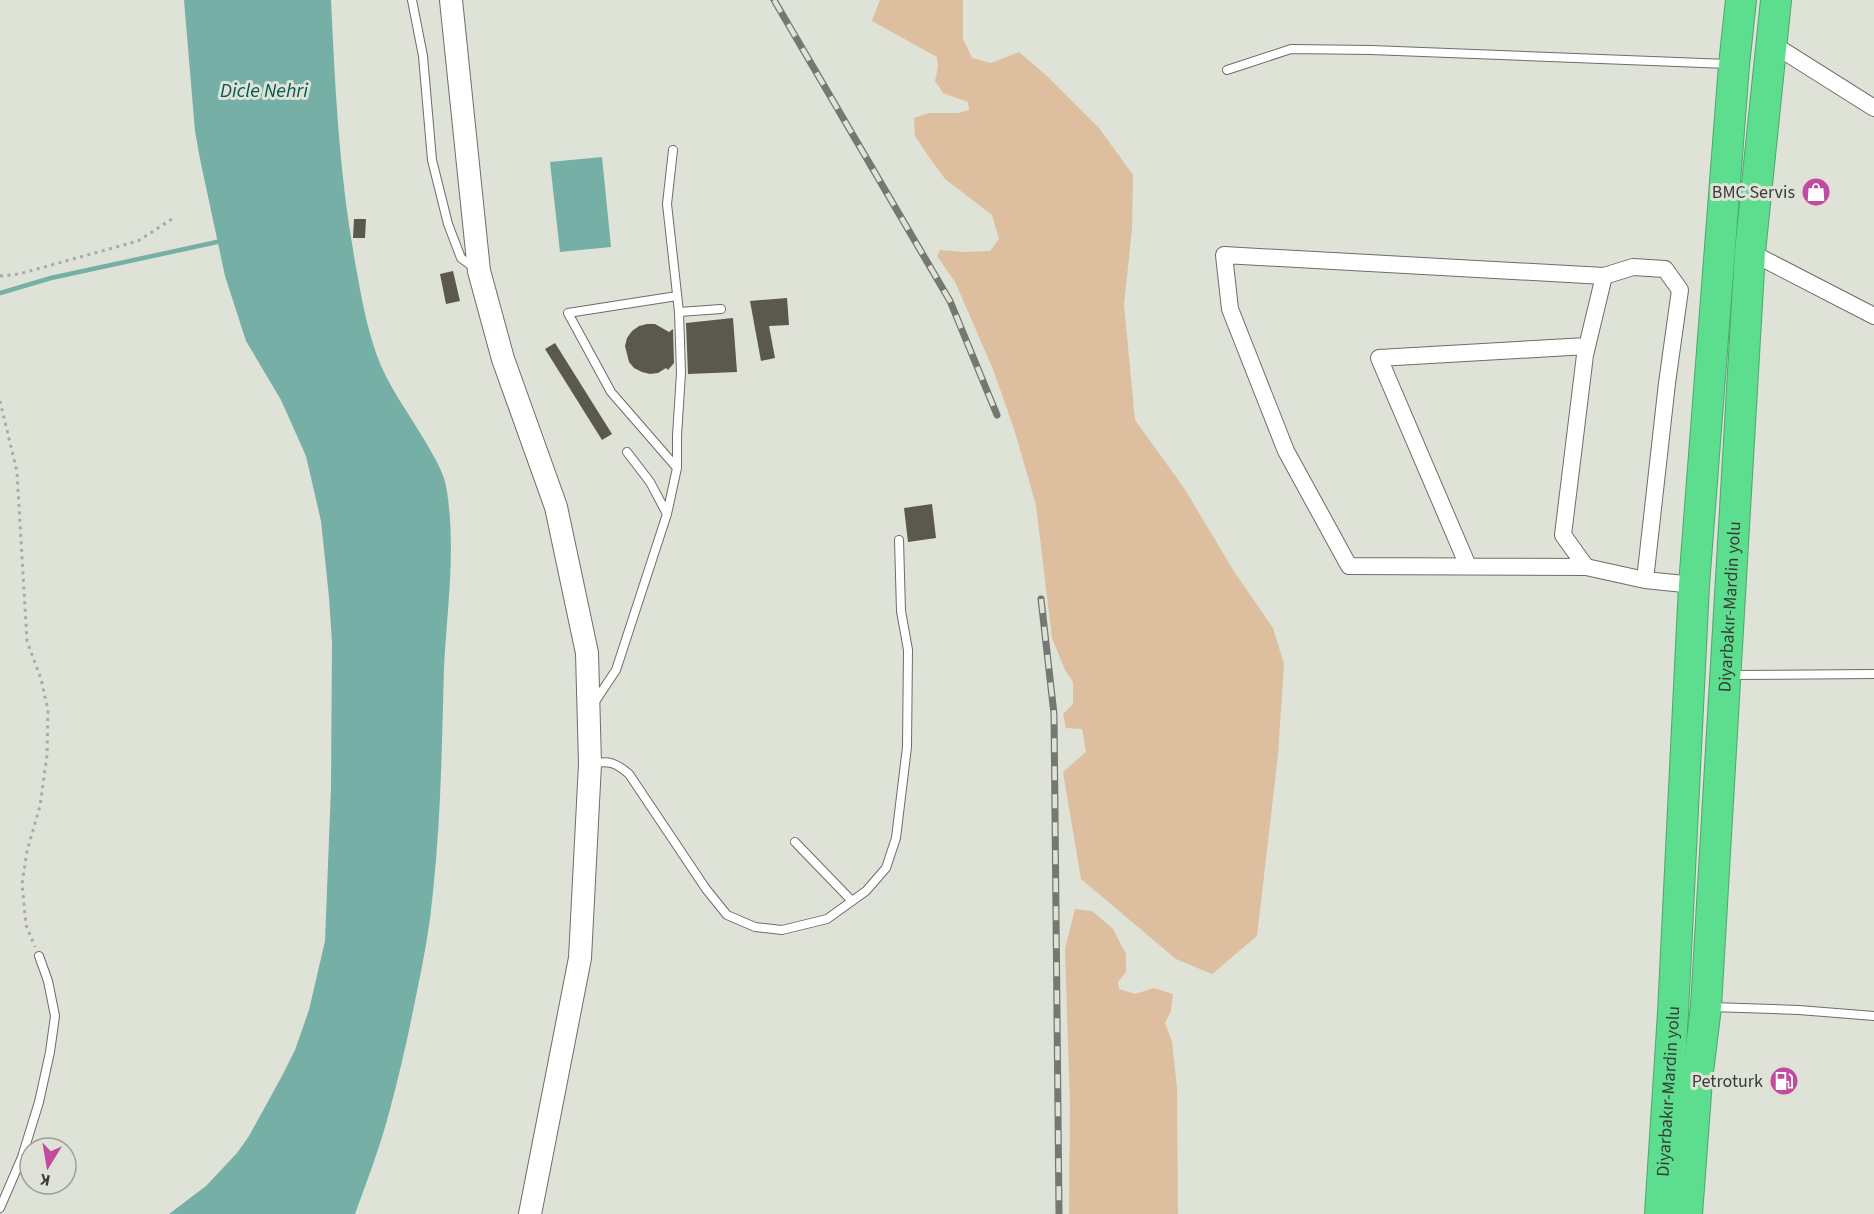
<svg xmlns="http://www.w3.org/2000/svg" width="1874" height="1214" font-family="'Source Sans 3',sans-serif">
<rect width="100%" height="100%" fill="#dee2d7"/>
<path fill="#ddbe9e" d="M880,0H963V39L972,58L991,63L1019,52L1048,77L1099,128L1133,175L1132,229L1124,305L1135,420L1184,488L1235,573L1273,628L1284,664L1278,755L1257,936L1212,974L1176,959L1081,879L1063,772L1086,752L1082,729L1066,728L1063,714L1073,704V682L1065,670L1052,638L1036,505L1015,432L993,369L955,282L937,256L940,250L964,252L990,251L999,239L992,215L945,179L929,157L915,136L914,118L929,113H958L969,110L968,102L943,93L935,81L938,67L937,57L872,21Z
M1075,909L1092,911L1113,929L1126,954V972L1118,982L1119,989L1135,994L1154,988L1173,994L1171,1011L1165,1023L1172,1042L1177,1087L1178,1214H1069L1070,1105L1065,949Z"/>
<path fill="#75afa5" d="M184,0H331C335,86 339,171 354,256C360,289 365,321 376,353C387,385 408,412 425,441C434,457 445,473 447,492C456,550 447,609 444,667C442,742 441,817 433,892C430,925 424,958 417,991C409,1032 400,1073 389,1113C380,1147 367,1181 355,1214H169L206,1186L237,1153L249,1136L282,1076L295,1050L309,1010L325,941L331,788L332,642L329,597L321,521L306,456L281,400L246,341L225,276L200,159L195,131Z
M602,157L611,247L560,252L550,162Z"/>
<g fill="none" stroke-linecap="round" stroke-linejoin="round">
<path stroke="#75afa5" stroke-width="4.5" d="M0,293L51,278L217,242"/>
</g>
<path fill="#5b584f" d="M354,219H366L365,238H353Z
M453,271L460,301L446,304L440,274Z
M787,298L789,325L769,326L775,358L761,361L750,301Z
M733,318L737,372L688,374L686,323Z
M647,324H655L669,332L673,329L674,363L668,370L666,368L658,373L650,374L642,372L634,368L629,362L625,346L627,338L632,331L639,326Z
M555,343L612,434L602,440L545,349Z
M932,504L936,538L908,542L904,508Z"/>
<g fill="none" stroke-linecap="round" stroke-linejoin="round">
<g stroke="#6b6f66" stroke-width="10">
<path id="lane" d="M412,0L423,56L432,160L448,224L461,258L476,269
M1227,70L1291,49L1371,50L1728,64
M677,296L568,313L611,392L677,468
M679,312L721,309
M627,452L650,482L667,514
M1730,675L1874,674
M594,703L616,670L667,514L677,468V436L681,373L679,312L667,204L673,150
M590,764C608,760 615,762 629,774L706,889L727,915L755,927L782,930L827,919L866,891L886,868L896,838L907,747L908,650L901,611L899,540
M795,842L852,901
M1712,1007L1799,1010L1874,1016
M0,1208L22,1157L39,1102L50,1052L55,1016L48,981L39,956"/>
</g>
<g stroke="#6b6f66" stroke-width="18">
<path id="street" d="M1771,43L1874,108
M1750,252L1874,316
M1604,276L1633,267L1665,269L1680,290L1667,383L1645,580
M1468,566L1379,358L1587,346
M1586,567L1563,535L1585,355L1604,276L1224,255L1230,309L1286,451L1349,566L1586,567L1645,580L1694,585"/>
</g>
<g stroke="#6b6f66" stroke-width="24">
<path id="secondary" d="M451,0L479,271L503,359L556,507L587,653L590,764L580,958L530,1214"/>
</g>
<g stroke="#50a570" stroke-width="32">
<g id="highway">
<path id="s1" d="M1660,1214L1673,1013L1694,585L1734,65L1741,0"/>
<path id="s2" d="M1687,1214L1697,1080L1706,1007L1750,252L1776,0"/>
</g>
</g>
<path stroke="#a9aca4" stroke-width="3" stroke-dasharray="3 4.5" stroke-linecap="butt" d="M0,276L19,274L138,241L172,219
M0,401L17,472L27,641L41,679L48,710L47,755L40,806L27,851L22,884L26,925L35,947"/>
<use href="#lane" stroke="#fff" stroke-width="8"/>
<use href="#street" stroke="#fff" stroke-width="16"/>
<use href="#secondary" stroke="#fff" stroke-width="22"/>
<use href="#highway" stroke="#5cde8e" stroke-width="30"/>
<g stroke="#757871" stroke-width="7">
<path id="rail" d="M774,0L950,301L997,415
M1041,599L1054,714L1059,1214"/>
</g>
<use href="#rail" stroke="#dee2d7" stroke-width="4.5" stroke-dasharray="14" stroke-linecap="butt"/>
</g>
<defs>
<g id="shop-disc" transform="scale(1.5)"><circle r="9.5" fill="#c24a9f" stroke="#dee2d7"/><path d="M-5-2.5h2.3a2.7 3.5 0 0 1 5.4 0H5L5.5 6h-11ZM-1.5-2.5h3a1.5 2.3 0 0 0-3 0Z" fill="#fff"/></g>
<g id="fuel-disc" transform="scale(1.5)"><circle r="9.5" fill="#c24a9f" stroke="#dee2d7"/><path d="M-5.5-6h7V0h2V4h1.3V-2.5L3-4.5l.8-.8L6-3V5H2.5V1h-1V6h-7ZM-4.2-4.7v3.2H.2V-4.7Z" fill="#fff"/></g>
</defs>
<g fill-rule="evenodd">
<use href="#shop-disc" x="1816" y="192"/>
<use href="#fuel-disc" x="1784" y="1081"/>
</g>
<g text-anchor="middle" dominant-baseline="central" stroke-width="6" stroke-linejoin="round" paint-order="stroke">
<g font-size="18" fill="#3a3c38" stroke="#dee2d7" text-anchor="end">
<text x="1795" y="192">BMC Servis</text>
<text x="1763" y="1081">Petroturk</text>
</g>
<g font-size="18" fill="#3a3c38" stroke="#dee2d7">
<text stroke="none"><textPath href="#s2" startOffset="609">Diyarbakır-Mardin yolu</textPath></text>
<text stroke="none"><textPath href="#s1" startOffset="123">Diyarbakır-Mardin yolu</textPath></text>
</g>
<g font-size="20" font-style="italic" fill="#025a50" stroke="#dee2d7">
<text x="264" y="91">Dicle Nehri</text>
</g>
</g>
<g transform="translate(48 1166) rotate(191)"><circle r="28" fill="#dee2d7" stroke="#9ca097" stroke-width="1.5"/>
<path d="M0-4.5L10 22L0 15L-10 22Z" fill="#c24a9f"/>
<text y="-9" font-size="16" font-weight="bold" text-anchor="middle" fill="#3a3c38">K</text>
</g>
</svg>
